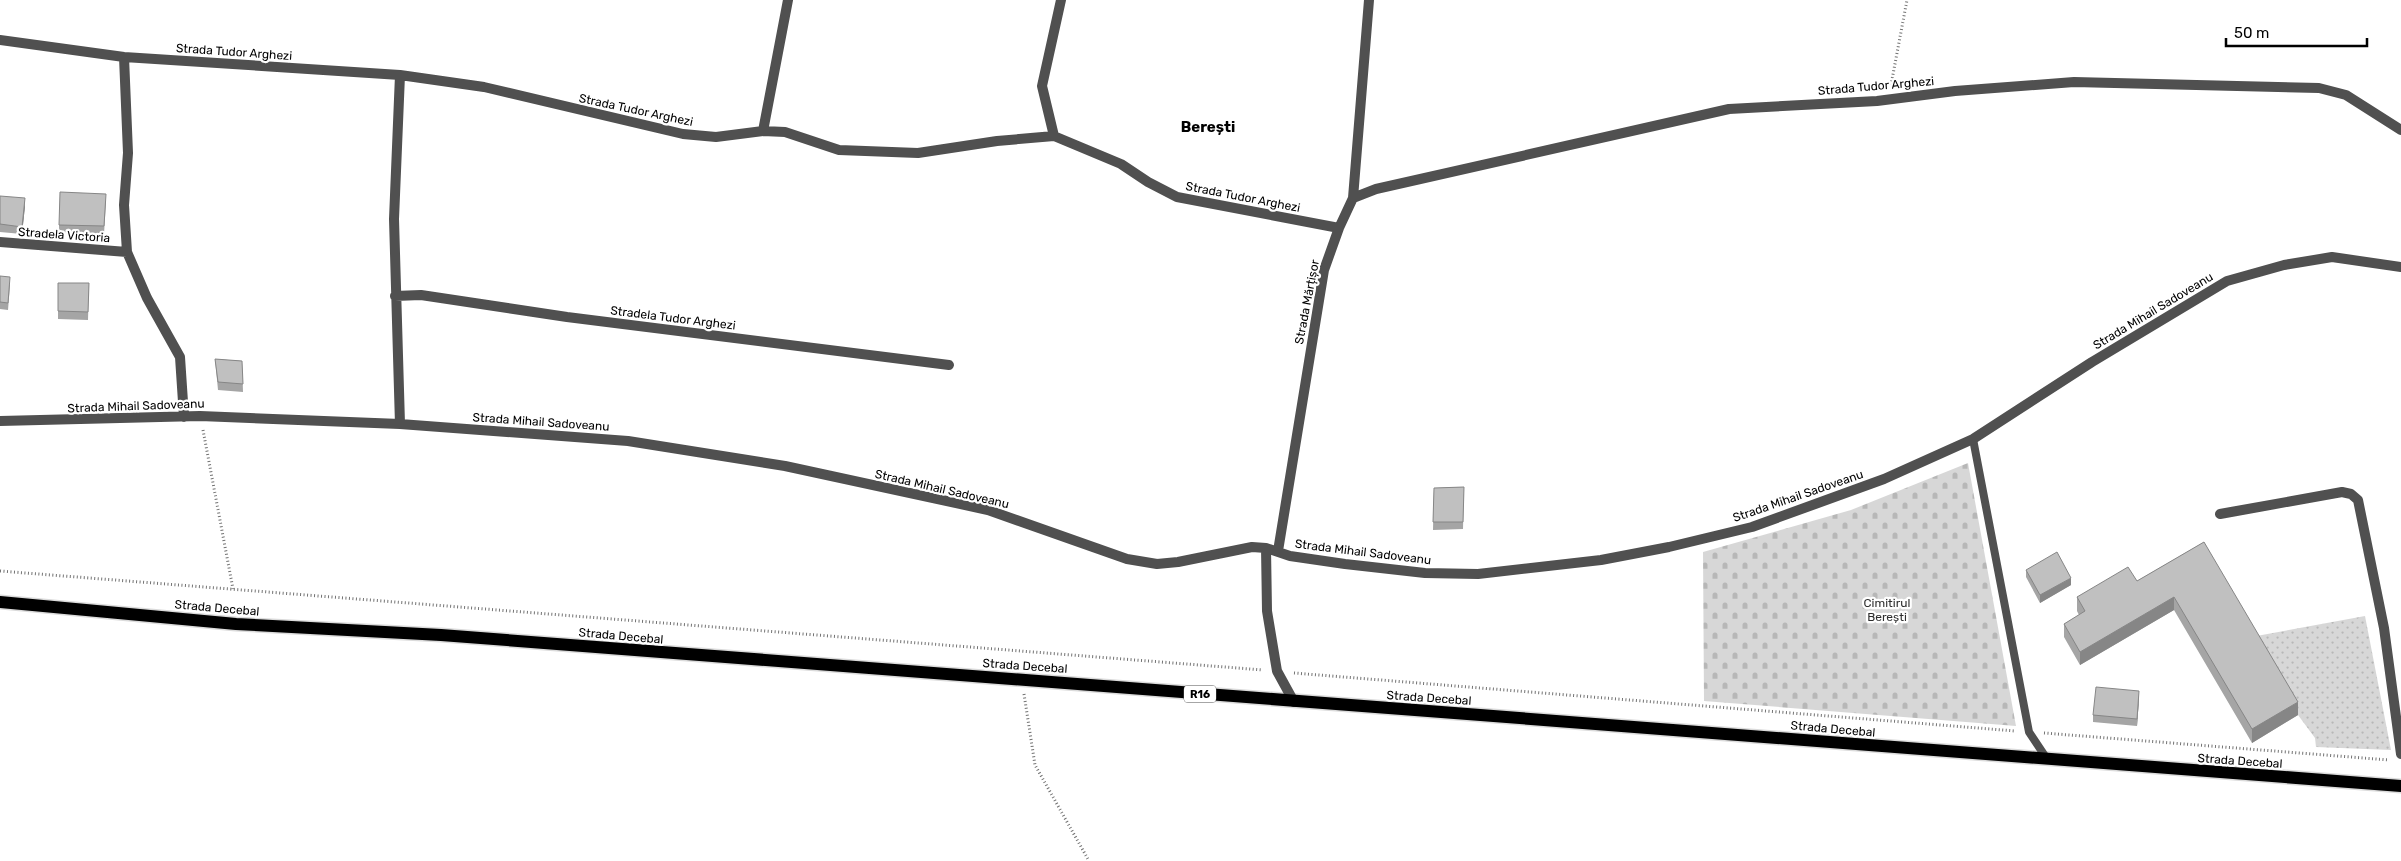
<svg xmlns="http://www.w3.org/2000/svg" width="2401" height="861" font-family="Rubik,sans-serif">
<defs>
<pattern id="cemetery-stones" width="16" height="16" patternUnits="userSpaceOnUse" patternTransform="scale(1.25)"><rect width="16" height="16" fill="#d7d7d7"/><path d="M2 7V4a2 2 0 0 1 4 0v3zM10 15v-3a2 2 0 0 1 4 0v3z" fill="#b7b7b7"/></pattern>
<pattern id="garden-dots" width="8" height="8" patternUnits="userSpaceOnUse" patternTransform="scale(1.25)"><rect width="8" height="8" fill="#d7d7d7"/><path d="M2 2h.1M6 6h.1" fill="none" stroke="#b7b7b7" stroke-width="1.8" stroke-linecap="round"/></pattern>
</defs>
<rect width="100%" height="100%" fill="#fff"/>
<path fill="url(#cemetery-stones)" d="M1968,463L2016,726L1704,701L1703,552L1851,510Z"/>
<path fill="url(#garden-dots)" d="M2365,616L2391,750L2316,747L2315,738L2298,715L2251,637Z"/>
<g fill="none" stroke-linecap="round" stroke-linejoin="round">
<g stroke="#dbdbdb" stroke-width="15">
<path id="primary" d="M0,602L236,624L441,635L2401,786"/>
</g>
<path stroke="#727272" stroke-width="3" stroke-dasharray="1 2.5" stroke-linecap="butt" d="M1891,85L1907,0
M203,430L233,589
M0,571L1263,670
M1294,673L2015,731
M1024,694L1035,765L1089,861
M2044,733L2389,760"/>
<path stroke="#505050" stroke-width="8" d="M1973,439L2029,732L2047,759"/>
<path stroke="#505050" stroke-width="10" d="M0,40L124,57L400,75L484,87L683,134L716,137L763,131L785,132L839,150L918,153L997,141L1054,136L1121,164L1148,182L1177,197L1339,228
M124,57L128,153L124,205L127,252L147,298L180,357L184,417
M763,131L788,0
M1054,136L1042,86L1061,0
M1353,198L1376,189L1729,109L1877,101L1955,91L2074,82L2319,88L2346,95L2401,130
M0,242L127,252
M395,296L421,295L567,317L949,365
M0,421L200,416L400,424L628,441L785,466L988,510L1127,559L1157,564L1178,562L1252,547L1266,548L1290,556L1345,564L1425,573L1478,574L1601,560L1669,547L1752,527L1884,479L1973,439L2092,362L2227,281L2284,265L2332,257L2401,267
M400,424L394,219L400,75
M2220,514L2342,492L2351,494L2358,500L2384,628L2401,754
M1266,548L1267,611L1277,671L1294,702
M1278,551L1324,270L1339,228L1353,198L1369,0"/>
<use href="#primary" stroke="#000" stroke-width="12"/>
</g>
<path fill="#a5a5a5" d="M0,196L25,206L22,234L0,232Z
M106,201L104,234L59,232V225Z
M0,276L10,285L8,310L0,309Z
M58,283H89L88,320L58,319Z
M215,359L242,361L243,392L218,390Z
M1464,487L1463,529L1433,530L1434,488Z
M2204,542L2298,715L2252,743L2174,610L2080,665L2064,637V624L2079,615L2077,611V597L2137,581Z
M2026,570L2071,585L2040,603L2026,577Z
M2139,699L2137,726L2093,722V715Z"/>
<path fill="#868686" d="M25,198V206L22,234V227Z
M2071,578V585L2040,603V595Z
M2174,597V610L2080,665V652Z
M2139,691V699L2137,726V719Z
M2298,702V715L2252,743V729Z"/>
<path fill="#c0c0c0" stroke="#868686" d="M60,192L106,194L104,226L59,225Z
M0,196L25,198L22,227L0,224Z
M0,276L10,277L8,303L0,302Z
M58,283H89L88,312L58,311Z
M215,359L242,361L243,384L218,382Z
M1464,487L1463,522H1433L1434,488Z
M2204,542L2298,702L2252,729L2174,597L2080,652L2064,624L2085,611L2077,597L2128,567L2137,581Z
M2057,552L2071,578L2040,595L2026,570Z
M2096,687L2139,691L2137,719L2093,715Z"/>
<g text-anchor="middle" dominant-baseline="central" stroke-width="4.5" stroke-linejoin="round" paint-order="stroke">
<rect fill="#fff" stroke="#4c4c4c" stroke-width="1" x="1184" y="685.5" width="32" height="17" rx="4"/>
<g font-size="11" font-weight="bold" fill="#000">
<text x="1200" y="694">R16</text>
</g>
<g font-size="12" fill="#000" stroke="#fff">
<text transform="translate(234 52) rotate(4)">Strada Tudor Arghezi</text>
<text transform="translate(1876 86) rotate(-5)">Strada Tudor Arghezi</text>
<text transform="translate(636 110) rotate(12)">Strada Tudor Arghezi</text>
<text transform="translate(1243 197) rotate(11)">Strada Tudor Arghezi</text>
<text transform="translate(64 235) rotate(4)">Stradela Victoria</text>
<text transform="translate(1307 302) rotate(-79)">Strada Mărțișor</text>
<text transform="translate(2153 311) rotate(-31)">Strada Mihail Sadoveanu</text>
<text transform="translate(673 318) rotate(7)">Stradela Tudor Arghezi</text>
<text transform="translate(136 406) rotate(-2)">Strada Mihail Sadoveanu</text>
<text transform="translate(541 422) rotate(4)">Strada Mihail Sadoveanu</text>
<text transform="translate(942 489) rotate(13)">Strada Mihail Sadoveanu</text>
<text transform="translate(1798 496) rotate(-19)">Strada Mihail Sadoveanu</text>
<text transform="translate(1363 552) rotate(7)">Strada Mihail Sadoveanu</text>
<text transform="translate(217 608) rotate(5)">Strada Decebal</text>
<text transform="translate(621 636) rotate(5)">Strada Decebal</text>
<text transform="translate(1025 666) rotate(4)">Strada Decebal</text>
<text transform="translate(1429 698) rotate(4)">Strada Decebal</text>
<text transform="translate(1833 729) rotate(5)">Strada Decebal</text>
<text transform="translate(2240 761) rotate(4)">Strada Decebal</text>
</g>
<g font-size="12" fill="#2e2e2e" stroke="#fff">
<text x="1887" y="603">Cimitirul<tspan x="1887" dy="14">Berești</tspan></text>
</g>
<g font-size="15" font-weight="bold" fill="#000" stroke="#fff">
<text x="1208" y="127">Berești</text>
</g>
</g>
<path d="M2226 38v8h141v-8" fill="none" stroke="#000000" stroke-width="2.5"/>
<text x="2234" y="38" font-size="15" fill="#000000" stroke="#ffffff" stroke-width="4" paint-order="stroke">50 m</text>
</svg>
